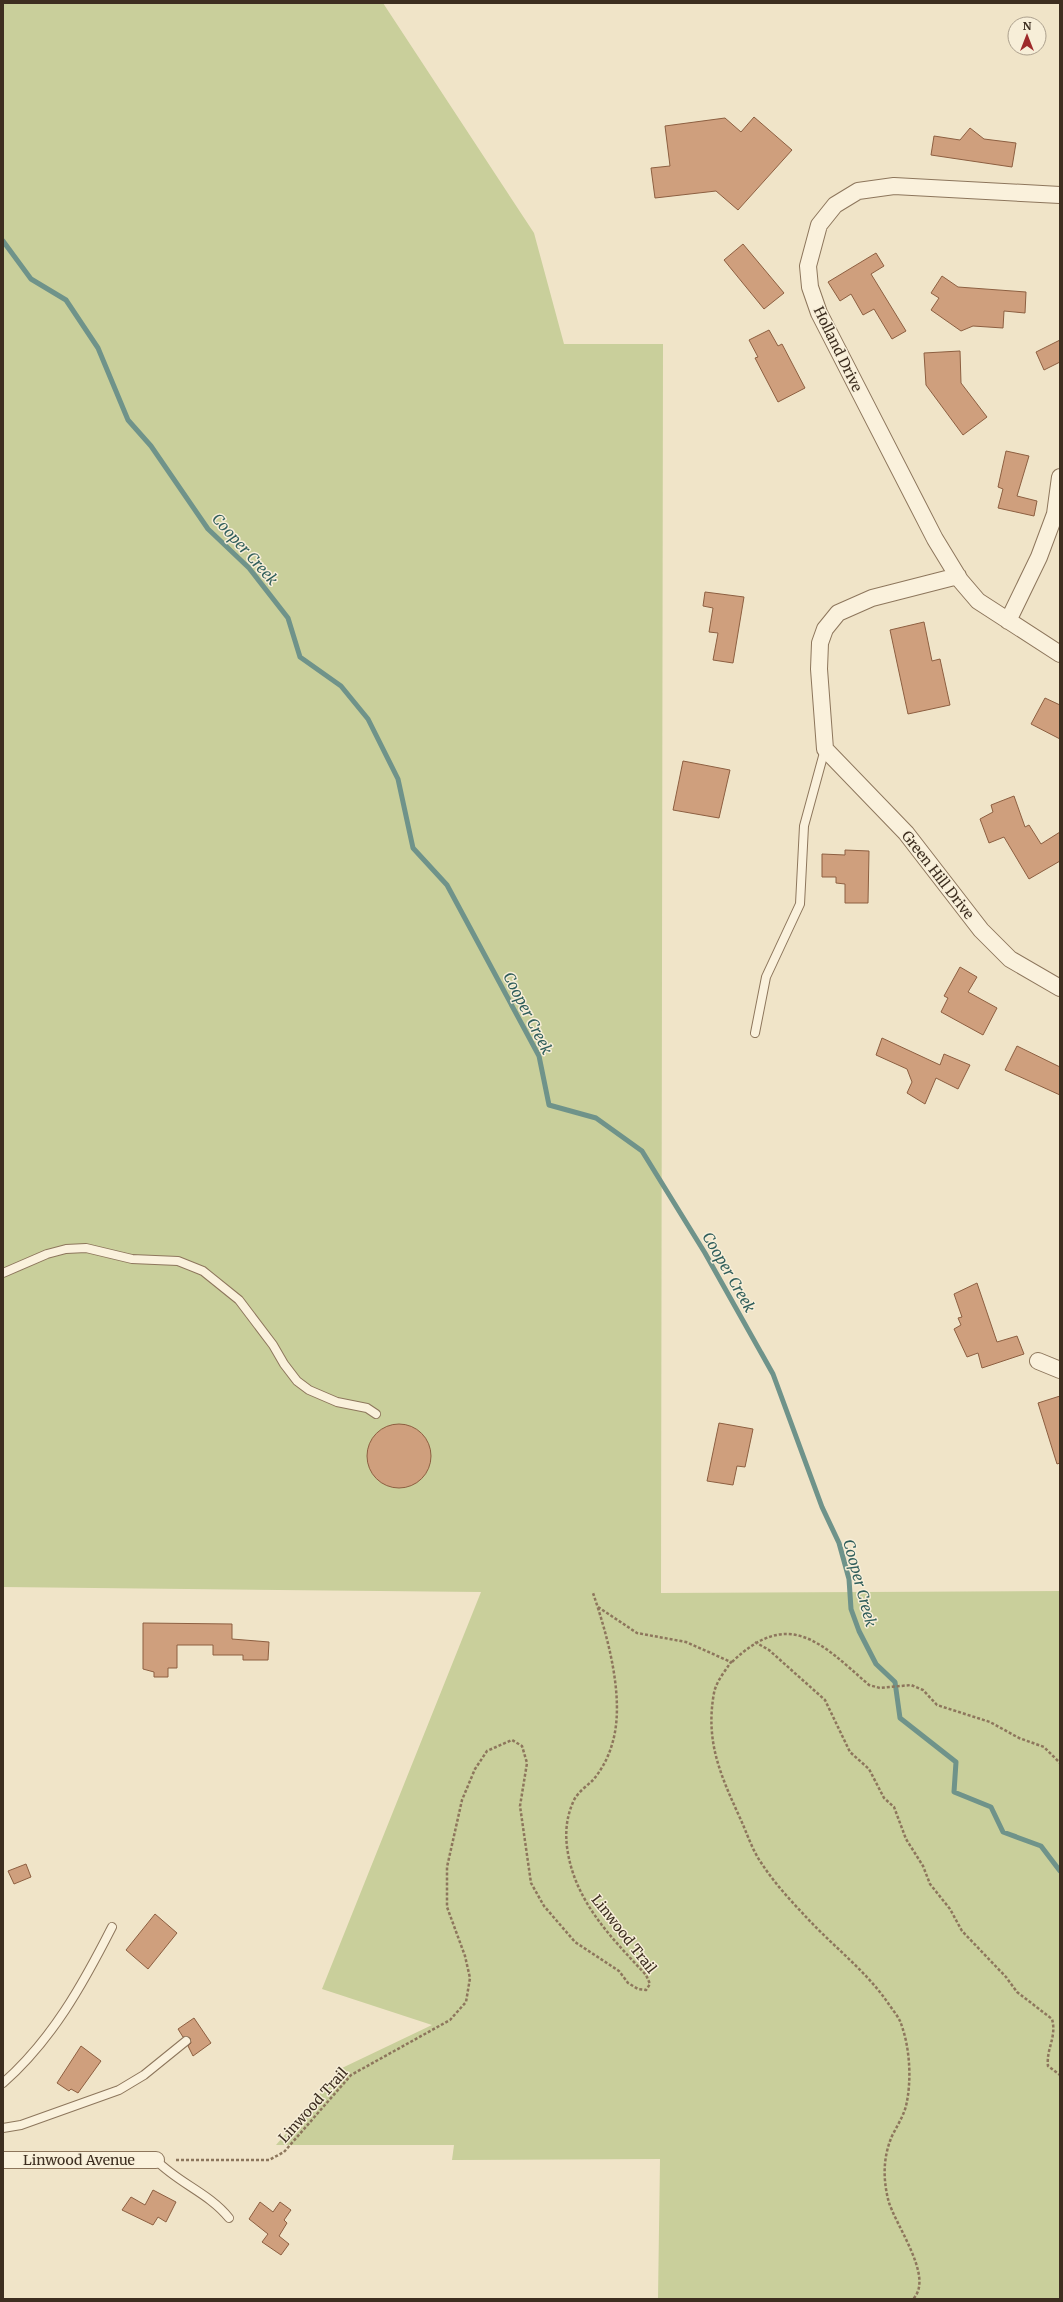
<svg xmlns="http://www.w3.org/2000/svg" width="1063" height="2302" font-family="Merriweather,serif">
<rect width="100%" height="100%" fill="#f0e4c8"/>
<path fill="#c9cf9b" d="M3,3H383L534,233L564,344H663L661,1593L1060,1591V2299H658L660,2159L452,2160L454,2145H276L342,2068L432,2025L322,1989L481,1592L3,1587Z"/>
<g fill="none" stroke-linecap="round" stroke-linejoin="round">
<path stroke="#6f938a" stroke-width="5" d="M3,241L31,279L66,300L98,348L128,420L151,446L208,529L249,568L288,618L300,657L341,686L368,719L398,779L413,848L447,885L539,1056L549,1105L596,1118L642,1151L705,1253L773,1374L822,1507L839,1543L849,1579L851,1609L859,1631L876,1664L895,1682L900,1718L956,1762L954,1792L991,1807L1003,1832L1041,1846L1060,1871"/>
</g>
<path fill="#cf9f7d" stroke="#8d5f41" d="M754,117L792,150L738,210L716,191L655,198L651,168L670,166L665,126L725,118L741,132Z
M970,128L984,139L1016,143L1012,167L931,155L934,136L960,140Z
M743,244L784,293L764,309L724,260Z
M876,253L884,266L871,274L906,331L892,339L874,309L863,315L851,294L840,301L828,282Z
M942,276L958,287L1026,292L1025,313L1004,311L1003,328L973,326L961,331L931,310L939,298L931,293Z
M769,330L778,346L782,344L805,388L778,402L755,358L758,357L749,340Z
M1060,340V362L1044,370L1036,352Z
M960,351L961,383L987,417L963,435L926,385L924,353Z
M1006,451L1029,456L1017,496L1037,501L1034,516L998,508L1003,489L998,487Z
M705,592L744,597L733,663L713,660L718,633L709,632L713,608L703,606Z
M924,622L932,661L940,659L950,705L908,714L890,630Z
M1045,698L1060,705V739L1031,724Z
M683,761L730,770L719,818L673,810Z
M1014,796L1025,827L1029,825L1041,844L1060,832V861L1029,879L1004,837L989,843L980,819L993,812L991,805Z
M845,850L869,851L868,903H845V884L836,883V877H822V854L845,855Z
M960,967L977,977L968,992L997,1008L983,1035L941,1012L948,998L944,996Z
M882,1038L940,1065L944,1054L970,1065L958,1089L936,1078L925,1104L907,1093L912,1082L907,1069L876,1055Z
M1017,1046L1060,1067V1095L1005,1070Z
M977,1283L997,1342L1017,1336L1024,1354L982,1368L978,1353L967,1357L954,1329L961,1325L958,1318L962,1317L954,1294Z
M1060,1396V1463L1057,1464L1038,1403Z
M719,1423L753,1429L745,1467L737,1466L733,1485L707,1481Z
M367 1456a32 32 0 1 1 64 0a32 32 0 1 1-64 0Z
M143,1623L232,1624V1639L269,1642L268,1660H243V1655H213V1645H177V1668H168V1677H154V1672L143,1669Z
M26,1864L31,1877L14,1884L8,1871Z
M155,1914L177,1933L148,1969L126,1950Z
M194,2018L211,2043L193,2056L188,2046L191,2043L190,2038L183,2037L178,2029Z
M81,2046L101,2061L78,2093L71,2089L69,2091L57,2083Z
M153,2190L176,2202L166,2222L158,2217L153,2225L122,2210L131,2197L145,2205Z
M260,2202L273,2212L280,2202L291,2210L284,2220L287,2223L279,2236L289,2244L281,2255L262,2242L268,2234L249,2219Z"/>
<g fill="none" stroke-linecap="round" stroke-linejoin="round">
<g stroke="#8d765c" stroke-width="10">
<path id="service" d="M755,1033L766,977L800,904L804,826L825,749
M3,1273L47,1254L66,1249L86,1248L132,1259L178,1261L203,1271L239,1300L273,1345L284,1364L297,1381L309,1390L337,1402L367,1408L376,1414
M3,2083C52,2040 83,1984 112,1927
M3,2128L21,2125L119,2090L144,2075L186,2041
M156,2160C178,2183 209,2193 229,2218"/>
</g>
<g stroke="#8d765c" stroke-width="18">
<path id="minor" d="M1060,195L894,186L858,191L835,205L819,225L808,266L810,287L819,313L935,539L960,580L978,601L1060,654
M958,576L872,598L838,613L825,629L820,643L819,669L825,749L906,833L981,930L1010,959L1060,988
M1008,621L1039,557L1055,514L1060,477
M1038,1361L1060,1370
M3,2160H156"/>
</g>
<path stroke="#8d765c" stroke-width="2.5" stroke-dasharray="3 2" stroke-linecap="butt" d="M598,1607L637,1633L686,1642L731,1662C725,1671 716,1682 714,1693C705,1742 721,1776 740,1818C747,1833 752,1850 762,1864C775,1884 792,1902 808,1919C834,1947 866,1971 888,2003C892,2009 897,2015 900,2021C910,2046 912,2080 906,2106C903,2117 897,2126 892,2136C883,2157 883,2178 888,2199C894,2224 935,2277 913,2299
M755,1642L769,1650L825,1700L850,1752L869,1769L884,1798L894,1807L906,1839L923,1866L930,1884L950,1909L962,1931L1006,1977L1017,1992L1052,2019C1057,2037 1046,2049 1048,2066L1060,2075
M732,1662C789,1607 821,1643 869,1685L880,1688L911,1685L923,1690L937,1705L990,1722L1019,1738L1044,1747L1060,1763
M176,2160H269L284,2152L351,2075L450,2020L466,2002L470,1978L465,1956L447,1907V1867L462,1800L475,1769L487,1751L512,1740L522,1746L527,1763L520,1806L531,1883L544,1906L575,1942L619,1971L628,1983L638,1989L646,1990L650,1984L646,1975C611,1937 574,1901 567,1847C565,1830 567,1815 574,1800C578,1792 587,1786 593,1780C603,1768 609,1756 613,1741C625,1697 607,1634 593,1593"/>
<use href="#service" stroke="#faf1dc" stroke-width="8"/>
<use href="#minor" stroke="#faf1dc" stroke-width="16"/>
</g>
<g text-anchor="middle" dominant-baseline="central" stroke-width="3" stroke-linejoin="round" paint-order="stroke">
<g font-size="14" fill="#3d2e20" stroke="#f7eed8">
<text transform="translate(838 349) rotate(64)">Holland Drive</text>
<text transform="translate(938 875) rotate(52)">Green Hill Drive</text>
<text transform="translate(624 1934) rotate(52)">Linwood Trail</text>
<text transform="translate(313 2105) rotate(-48)">Linwood Trail</text>
<text x="79" y="2160">Linwood Avenue</text>
</g>
<g font-size="15" font-style="italic" fill="#2f5d5a" stroke="#f7eed8">
<text transform="translate(245 549) rotate(48)">Cooper Creek</text>
<text transform="translate(528 1013) rotate(63)">Cooper Creek</text>
<text transform="translate(729 1272) rotate(60)">Cooper Creek</text>
<text transform="translate(860 1583) rotate(75)">Cooper Creek</text>
</g>
</g>
<rect width="1063" height="2302" fill="none" stroke="#3d2e20" stroke-width="8"/>
<g transform="translate(1027 36)"><circle r="19" fill="#f7eed8" stroke="#ada18e"/>
<path d="M0-3L7 15L0 10L-7 15Z" fill="#9e2a2b"/>
<text y="-6" font-size="11" font-weight="bold" text-anchor="middle" fill="#3d2e20">N</text>
</g>
</svg>
